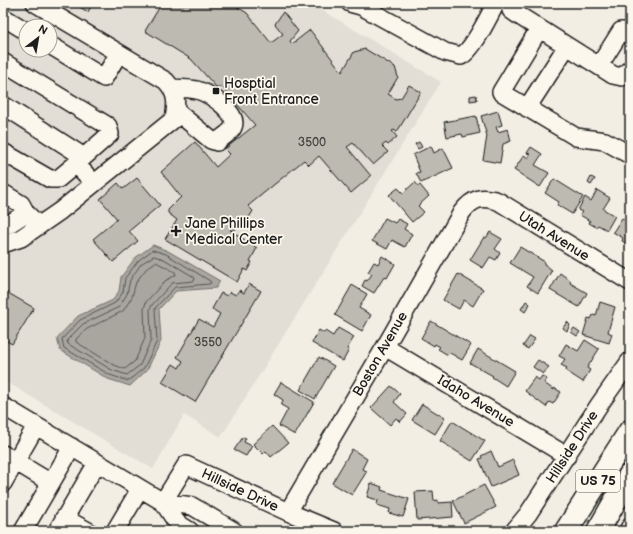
<svg xmlns="http://www.w3.org/2000/svg" width="633" height="534" font-family="'Balsamiq Sans',sans-serif">
<rect width="100%" height="100%" fill="#f2eee4"/>
<filter id="ink" filterUnits="userSpaceOnUse"><feTurbulence type="fractalNoise" baseFrequency=".025" numOctaves="2"/><feDisplacementMap in="SourceGraphic" scale="8" xChannelSelector="R" yChannelSelector="G"/><feConvolveMatrix kernelMatrix="1 2 1 2 8 2 1 2 1" color-interpolation-filters="sRGB"/></filter>
<g filter="url(#ink)">
<path fill="#e2ded5" fill-rule="evenodd" d="M3,3H310L441,82L221,437L184,415L153,469L3,380ZM26,26H50V50H26Z"/>
<path fill="#a9a6a0" stroke="#716f6b" d="M153,245L168,251L220,281L216,288L176,291L159,309L161,341L147,370L130,386L108,379L60,350L57,338L78,316L113,300L119,291L121,277L135,258Z"/>
<g fill="none" stroke-linecap="round" stroke-linejoin="round">
<path stroke="#545351" stroke-width="1" d="M153,250L166,254L210,281L211,283L209,284L175,287L157,306L155,309L157,341L144,368L128,381L110,375L64,348L62,339L80,320L115,303L123,292L125,278L138,261Z
M154,256L164,259L194,277L195,279L194,281L172,283L152,305L150,309L151,340L140,365L127,375L112,370L68,344L67,340L83,324L119,307L127,294L130,280L141,264Z
M156,262L175,272L176,275L165,281L146,302L144,309L145,338L135,361L125,369L114,365L76,342V339L87,329L123,311L132,297L136,282L146,269Z"/>
</g>
<path fill="#bdbab1" stroke="#1c1c1c" d="M73,3H93L88,12Z
M162,3H208L211,5L212,3H231L247,13L271,43L283,34L275,24L283,12L298,31L290,41L292,44L310,30L342,72L354,52L365,49L395,67L398,77L388,94L396,99L401,98L409,85L421,92L397,132L394,130L392,131L397,137L388,145L386,143L382,146L388,152L373,165L353,143L347,147L371,176L351,193L319,156L309,165L304,160L248,206L253,211L245,224L237,226L235,230H230L257,248L250,261L252,262L247,271L244,269L237,282L165,239L177,220L168,213V210L181,197L161,172L195,142L216,167L230,154L225,149L255,125L222,87H216L191,59L145,31Z
M476,95L477,100L470,101V96Z
M498,111L502,125L496,127L498,132L508,129L511,141L503,144L500,163L483,160L487,136L481,116Z
M476,116L480,133L463,137L462,134L447,137L444,122Z
M419,142L422,147L418,149L415,144Z
M431,146L434,153L443,148L453,168L421,183L416,173L420,172L413,155Z
M531,147L542,154L535,165L549,173L540,187L514,170L524,155L528,158L530,154L527,153Z
M591,177L595,179L591,185L588,183Z
M137,178L160,205L129,231L138,241L113,262L93,239L117,219L100,199L118,183L123,189Z
M554,179L583,197L572,214L557,205L559,202L545,193Z
M415,182L418,186L420,185L429,196L418,206L424,212L412,222L389,195L398,188L403,193Z
M597,190L610,198L603,209L615,216L607,230L598,225L596,227L589,223L590,221L580,215L582,212L578,210L585,197L591,201Z
M385,218L395,223L398,219L407,224L404,229L412,234L405,247L392,240L387,249L372,241Z
M622,218L630,222V245L622,241L623,238L613,232Z
M490,232L502,239L495,249L500,253L496,260L490,257L483,268L470,260L484,237L486,238Z
M520,247L545,262L544,264L552,270L538,293L527,286L533,277L510,263Z
M382,256L395,264L387,278L384,277L374,293L362,286L365,280L367,281L372,274L368,272L374,262L378,264Z
M560,273L571,281L570,283L587,293L579,307L550,290Z
M458,274L483,289L473,306L464,300L459,309L443,300Z
M249,284L261,291L195,402L162,382L173,364L179,368L183,361L177,357L199,319L213,327L220,314L212,309L221,293L227,296L230,292L236,295L239,290L244,293Z
M352,285L367,294L359,308L371,315L362,331L335,315Z
M3,290L34,308L12,344L3,339Z
M526,301L530,304L525,312L521,309Z
M600,302L615,307L608,332L612,334L609,343L583,335L588,318L591,319L593,315L596,316Z
M431,321L471,345L462,360L450,353L448,355L438,349L440,347L435,344L434,346L421,338Z
M567,322L570,325L567,331L563,328Z
M338,328L354,337L347,349L349,350L343,361L312,343L319,330L324,333L325,331L333,336Z
M574,328L580,332L577,336L571,332Z
M530,336L535,339L528,349L523,346Z
M585,340L599,349L587,368L590,370L583,382L566,371L567,368L561,365L565,359L559,356L566,344L578,351Z
M478,349L515,371L506,386L492,377L493,376L470,363Z
M319,357L334,366L315,399L300,390Z
M538,360L549,367L543,374L533,367Z
M542,376L547,379L544,383L554,390V388L561,392L553,404L549,402L546,407L525,391L535,377L539,380Z
M281,382L314,402L295,435L279,426L288,409L281,405L283,400L274,394Z
M391,386L400,394L394,402L407,414L400,422L396,418L390,425L371,408Z
M422,404L445,418L435,434L412,420Z
M452,421L485,441L472,461L440,441Z
M272,426L288,443L271,457L266,451L263,454L253,444Z
M243,437L246,438L244,442L252,446L246,456L234,450Z
M352,449L367,459L362,469L367,471L352,495L332,483Z
M491,451L498,467L513,460L519,475L491,487L479,459L482,458L481,456Z
M371,483L382,487L381,490L409,499L403,517L389,513L390,509L377,505L378,500L367,497Z
M484,485L496,507L464,523L453,501Z
M433,491L434,501L438,500V503L452,502L453,517L417,520L415,492Z"/>
<g fill="none" stroke-linecap="round" stroke-linejoin="round">
<g stroke="#1c1c1c" stroke-width="20">
<path id="minor" d="M350,3L361,6L445,52L461,56C473,50 489,16 496,3
M511,3V10L518,15L613,75L622,77L630,69
M3,17L26,31
M539,29L501,92L576,137L605,141L630,155
M50,45L104,78L119,53
M3,62L108,126L110,134L76,164
M599,66L621,31H630
M172,88C181,89 192,88 200,91C211,95 239,113 233,127C231,133 222,137 217,142L211,140L176,111
M3,105L84,157
M527,108L567,46
M3,152L50,179H58L76,164L94,183
M3,193L21,204L26,213
M3,226L9,224L26,213L39,226
M3,244L21,238L60,211L174,119C177,103 177,93 166,81L35,3
M385,347L567,456
M3,406L163,502L192,506L234,531
M3,454L51,483
M3,483L36,426
M163,502L186,465L288,512L334,531
M163,502L177,523L190,531
M288,512L385,347L462,212C473,198 481,196 498,201L630,282
M64,518L88,531
M23,531L72,447
M57,531L97,463
M115,531L140,489
M514,531L528,514L599,405L630,361
M628,531L630,527"/>
</g>
<g stroke="#1c1c1c" stroke-width="25">
<path id="highway" d="M566,531L630,431
M598,531L630,475"/>
</g>
<use href="#minor" stroke="#fbf7ec" stroke-width="17"/>
<use href="#highway" stroke="#fbf7ec" stroke-width="22"/>
</g>
</g>
<g fill="#1c1c1c" stroke="#fbf7ec" stroke-width="1.5">
<rect x="212" y="87" width="8" height="8" rx="2"/>
<path d="M174 225h4v4h4v4h-4v4h-4v-4h-4v-4h4z"/>
</g>
<g text-anchor="middle" dominant-baseline="central" stroke-width="3.5" stroke-linejoin="round" paint-order="stroke">
<g font-size="12" fill="#444441">
<text x="312" y="142">3500</text>
<text x="208" y="342">3550</text>
</g>
<rect fill="#fbf7ec" stroke="#5f5e5a" stroke-width="1" x="576" y="470" width="44" height="22" rx="3"/>
<g font-size="13" font-weight="bold" fill="#1c1c1c">
<text x="598" y="481">US 75</text>
</g>
<g font-size="14" fill="#1c1c1c" stroke="#fbf7ec" text-anchor="start">
<text x="224" y="83">Hosptial<tspan x="224" dy="16">Front Entrance</tspan></text>
<text x="185" y="223">Jane Phillips<tspan x="185" dy="16">Medical Center</tspan></text>
</g>
<g font-size="14" fill="#1c1c1c" stroke="#fbf7ec">
<text transform="translate(554 236) rotate(32)">Utah Avenue</text>
<text transform="translate(380 354) rotate(-60)">Boston Avenue</text>
<text transform="translate(476 401) rotate(31)">Idaho Avenue</text>
<text transform="translate(572 447) rotate(-57)">Hillside Drive</text>
<text transform="translate(240 490) rotate(25)">Hillside Drive</text>
</g>
</g>
<rect width="633" height="534" fill="none" stroke="#fbf7ec" stroke-width="16"/>
<rect x="8" y="8" width="617" height="518" fill="none" stroke="#1c1c1c" stroke-width="1.5" filter="url(#ink)"/>
<g transform="translate(38 38) rotate(31)"><circle r="19" fill="#fbf7ec" stroke="#a29f99"/>
<path d="M0-3L7 15L0 10L-7 15Z" fill="#1c1c1c"/>
<text y="-6" font-size="11" font-weight="bold" text-anchor="middle" fill="#1c1c1c">N</text>
</g>
</svg>
